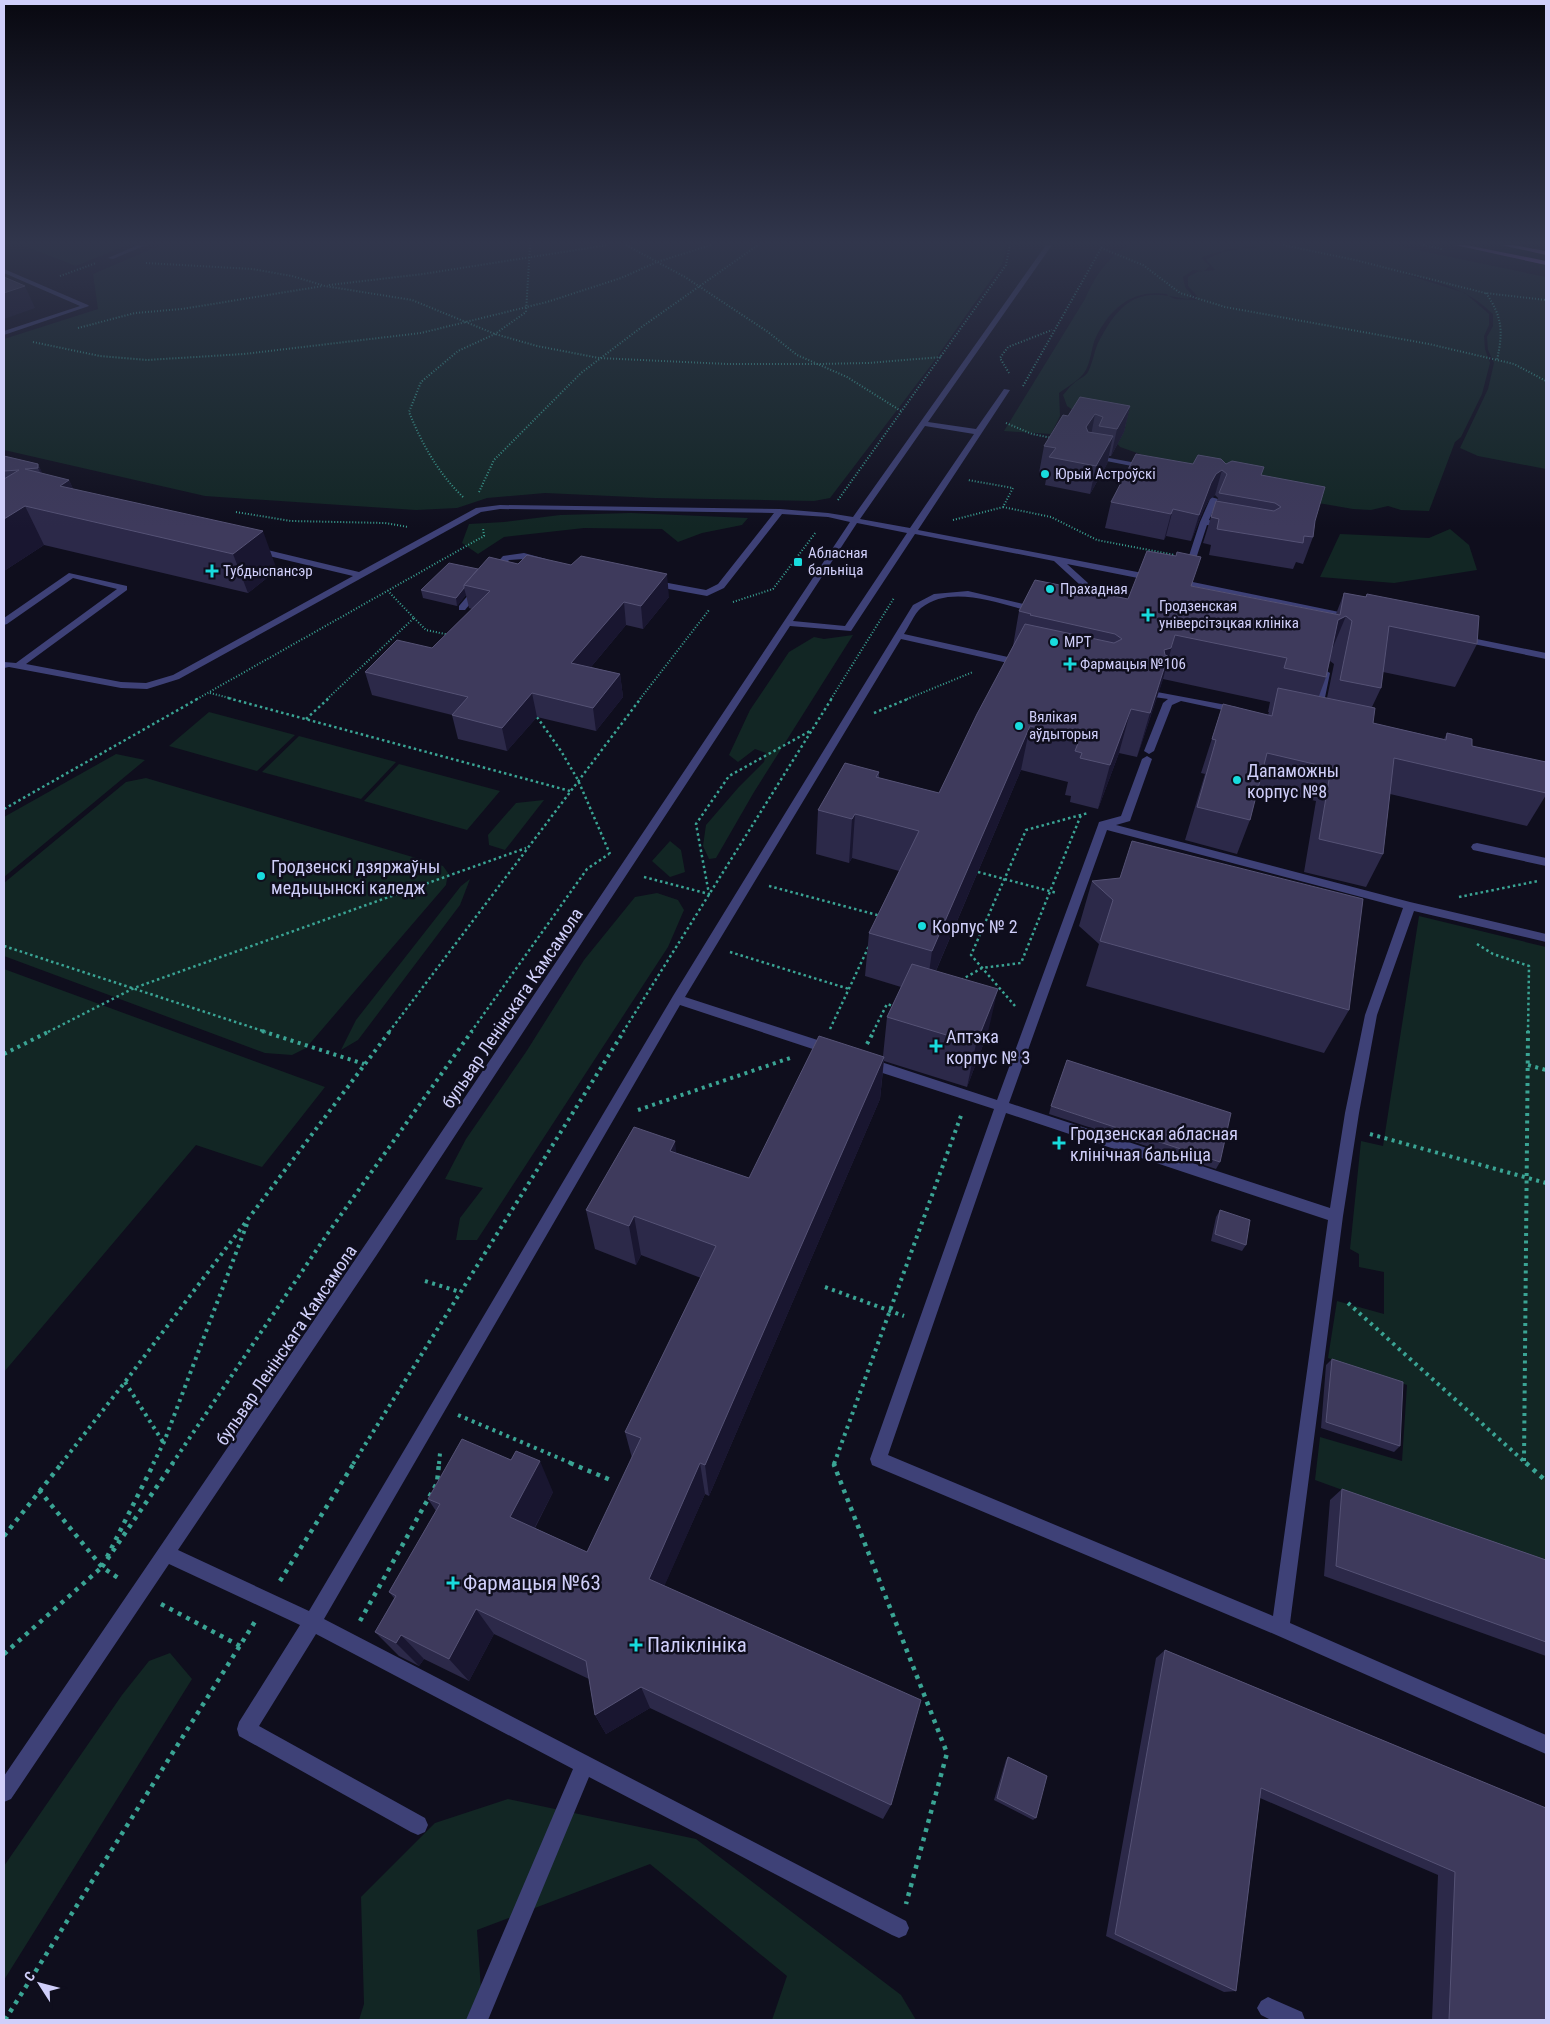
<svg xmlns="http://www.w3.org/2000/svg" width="1550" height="2024" font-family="'Roboto Condensed',sans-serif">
<rect width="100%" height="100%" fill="#0f0e1d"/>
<path fill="#122624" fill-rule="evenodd" d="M22,245H127L76,266Z
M161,245H1005L1006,251L1002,264L932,364L830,498L814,501L655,498L545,493L487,498L457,508L416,510L205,496L4,450V339L98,309L93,274Z
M1129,245H1393L1546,277V469L1478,456L1460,448L1488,389L1494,363L1488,350L1487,337L1493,326V314C1465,287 1435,281 1398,272L1465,293L1489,314V325L1484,336L1485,349L1490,363L1482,394L1461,437L1455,442L1429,511L1401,510L1388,506L1371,510L1353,509L1295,499L1187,463L1143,455L1120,447L1111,436L1067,406L1063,395C1066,392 1069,387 1073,384C1078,379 1085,377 1088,372C1093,362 1094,352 1098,343C1114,313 1130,289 1168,296L1167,294C1133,289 1111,307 1096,337C1091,347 1091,364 1084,373C1078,381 1067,387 1059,393L1060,416L1051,434L1004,431L1085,299C1096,274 1106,260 1129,245ZM1263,246C1245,249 1223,249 1206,260L1215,270L1197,272L1188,277V286L1197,296L1196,300L1175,299L1169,296L1188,299L1193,296L1185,287L1183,277L1193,270L1204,271L1210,266L1201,258L1204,256L1230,249Z
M631,513L748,518L742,525L702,533L678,542L662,529L584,528L504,537L478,554L462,543L469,524L504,522L560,515Z
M1450,529L1469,545L1477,570L1394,583L1320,577L1340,534L1429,538Z
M853,635L754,792L716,858L709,859L703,846L706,825L738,788L764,762L766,753L755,749L738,762L729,755L750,710L789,652L814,637L824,639Z
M209,712L295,735L257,771L169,746Z
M299,736L396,762L361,799L262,772Z
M116,754L145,760L4,877V817Z
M399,764L500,791L467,830L364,801Z
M146,778L443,866L448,873L446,885L306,1048L292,1055L265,1053L4,956V883L126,782Z
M544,800L505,850L489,845L488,835L516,803Z
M670,841L681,850L685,872L670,877L652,861Z
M470,879L460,905L358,1040L341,1050L356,1020L461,886Z
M657,893L678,900L684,910L668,947L477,1240H456L460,1218L483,1188L445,1179L466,1139L526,1052L584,960L635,897Z
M1419,916L1546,947V1564L1315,1480L1320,1437L1402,1461L1407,1385L1328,1358L1337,1301L1384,1314V1272L1359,1267V1254L1350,1249L1361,1141L1383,1146Z
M4,969L325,1087L262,1167L196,1145L4,1372Z
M170,1653L192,1679L4,1980V1866L122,1695L149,1661Z
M508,1799L696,1839L901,1995L916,2020H772L787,1976L650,1864L477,1930L483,2020H359L364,2004L361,1897L435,1823Z"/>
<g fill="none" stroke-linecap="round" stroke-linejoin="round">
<path stroke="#3aa494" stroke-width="2" stroke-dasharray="1 2" stroke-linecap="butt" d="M626,245L685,277L768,332L797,355L847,377L901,411
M1283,245L1355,260L1485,293L1546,300
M1423,245L1442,249
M1101,248L1143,265L1180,293L1225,307L1429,344L1514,364L1546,381
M146,263L252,269L292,276L325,286L412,300L495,334L537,346L599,358L727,364H818L868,363L942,357
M60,276L96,263
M329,285L423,274L608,245
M1486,293C1503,318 1503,332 1497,360
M78,328L135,313L182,309L323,286
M33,342L100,356L147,360L244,354L421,333L547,302L621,278L657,262L711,245
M1009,373L1000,358L1008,347L1052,330
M1023,386L1103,245
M1006,423L1032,434L1052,438
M479,492L494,460L581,373L643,326L758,245
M463,497C438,473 422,444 409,412L421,382L458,351L495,334L526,312L530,245
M838,500L1006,265L1010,245
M1003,507L1051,517L1097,540L1175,555
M236,512L291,521L385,523L408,527
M953,520L1003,507L1013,488L968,480
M733,602L773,589L816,532
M414,618L426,630L450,635
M210,693L233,699
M197,699L484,536L483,528
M327,699L414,618L388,591
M640,699L709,610
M831,699L894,598
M907,699L973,672"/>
<path stroke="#3aa494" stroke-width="2.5" stroke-dasharray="2.5 3" stroke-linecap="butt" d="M228,698L570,791
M874,713L910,698
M537,717L561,751L578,780L610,854
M306,719L329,698
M4,809L199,698
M978,872L1057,893
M644,877L709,894L696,824L729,776L810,731
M769,886L881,916
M1459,897L1538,881
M1477,944L1493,954L1529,966L1528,1032
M4,946L266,1032
M730,952L849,989
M961,980L982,968L1021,963L1081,815
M1015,1006L971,955L1026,830L1088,813
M830,1029L869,946
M48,1032L134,988L526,848
M389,1032L641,698
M471,1032L587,869L609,854
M623,1032L832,698
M873,1032L887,1004L896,1007"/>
<path stroke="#3aa494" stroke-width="4" stroke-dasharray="3 4.5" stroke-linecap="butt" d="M262,1031L364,1064
M867,1044L874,1031
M4,1054L50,1031
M1528,1065L1546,1070
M638,1110L790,1058
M1370,1134L1546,1183
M425,1281L460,1292
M825,1287L904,1316
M1348,1303L1527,1464
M125,1382L163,1442
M458,1415L573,1464
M1524,1461L1528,1031
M61,1464L125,1382L390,1031
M153,1464L164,1442L247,1224
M172,1464L328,1233L472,1031
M353,1464L624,1031
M439,1464L440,1453
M834,1464L962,1113"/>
<path stroke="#3aa494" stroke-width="4.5" stroke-dasharray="4 5.5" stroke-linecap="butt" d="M570,1463L613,1481
M835,1463L834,1465L947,1753L906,1904
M1526,1463L1546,1481
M39,1490L102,1567L121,1580
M4,1536L62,1463
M107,1557L154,1463
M102,1567L173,1463
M280,1581L354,1463
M161,1604L240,1646
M360,1621L437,1483L439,1463
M4,1654L102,1567
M5,2020L256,1620"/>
<path fill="#3e4177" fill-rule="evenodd" d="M138,245H146L113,259L108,258Z
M1046,245H1052L928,422L976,429L1004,389L1010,390L918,530L1153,575L1157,578L1153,581L1067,564L1088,583L1077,604L1073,607L1069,604L1079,584L1054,561L915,534L851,631L790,626L376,1256L178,1550L309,1611L673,996L913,605L934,594L968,591L1040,608L1041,610L1037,613C1002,605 952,583 921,608C914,614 909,627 904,634L1021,660L1026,663L1021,666L901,639L685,997L836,1046L837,1050L836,1054L831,1055L680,1005L324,1619L906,1921L909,1928L906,1935L899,1938L892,1935L589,1777L488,2020H466L573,1769L316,1634L259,1726L425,1818L428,1825L425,1832L418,1835L411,1832L239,1736L237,1729L239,1722L300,1625L169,1564L11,1799L4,1802V1776C288,1359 572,942 850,522L828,517L782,514L724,588L707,596L652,586L648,583L652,580L706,590L718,584L774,513L500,509L481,512L179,679L147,689L121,688L9,667L4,668V662L16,663L117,589L73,578L7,624L4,625V618L69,573L127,586V590L26,664L121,682L146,683L173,675L353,576L252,552V548L255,547L359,572L476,508L500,505L780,509L828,513L853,517ZM925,426L974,434L910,528L860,519ZM857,523L907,533L845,626L793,621Z
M4,269L88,305L89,306L4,335V331L80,306L4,273Z
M1088,454L1147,465L1151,467L1147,469L1091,458H1088Z
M1211,497L1218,499L1209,520L1228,526L1224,528L1207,525L1192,571L1185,573L1184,571L1200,522Z
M524,553L546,559L542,562L524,559L509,560L496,574L489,572L503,556Z
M1178,579L1344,613L1349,616L1344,619L1175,584L1174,582Z
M478,586L481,587V591L465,610H459V606L475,587Z
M1462,636L1546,653V659L1459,641V637Z
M1325,670L1330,673L1322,712L1317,715L1312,712L1320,673Z
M1157,692L1237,707L1242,710L1237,713L1181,701L1172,705L1154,751L1149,754L1144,751L1163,703L1168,699L1154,697V693Z
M1147,756L1152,759L1131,818L1130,821L1116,825L1410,902L1546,934V942L1414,911L1377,1015L1359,1113L1343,1216L1290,1623L1546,1735V1754L1274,1634L872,1465L870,1459L994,1109L864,1067L863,1063L864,1059L869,1058L997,1100L1098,825L1099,822L1121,816L1142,759ZM1107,830L1403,908L1365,1015L1345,1113L1330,1208L1009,1103ZM1006,1113L1328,1220L1273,1616L888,1455Z
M1477,843L1546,858V866L1473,850L1471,847L1473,844Z
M1268,1997L1302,2012L1305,2020H1271L1261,2015L1257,2008L1261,2001Z"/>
<path fill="#ad62ee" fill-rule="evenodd" d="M1455,245H1466L1546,261V265Z
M1501,245H1513L1546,251V255Z"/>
</g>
<path fill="#2c2949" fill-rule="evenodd" d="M1130,406L1124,432L1111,456H1109L1107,464L1090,494L1045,485L1047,474L1039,473L1044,446L1068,416Z
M4,456L38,464L42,474L69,480L73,489L277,570L248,593L44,545L4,571Z
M1193,464H1226L1261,475L1315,521L1313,537L1303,564L1296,562L1293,569L1209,555L1211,545L1203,543L1211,517L1218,498L1215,495L1209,500L1204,509L1191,541L1166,536L1164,540L1105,528L1111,502Z
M478,569L669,597L643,629L626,625L591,667L620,674L623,697L596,731L537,717L507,751L458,739L452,715L372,695L365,672L432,648L472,609L469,608L466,595L457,606L423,598L421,590Z
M1192,586L1336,614L1344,593L1365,597L1367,594L1477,644L1455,687L1383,672L1381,688L1372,707L1373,723L1444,739L1447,733L1472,746L1546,762V795L1527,826L1390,794L1383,854L1366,887L1304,872L1316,801L1258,787L1250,820L1237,854L1185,840L1205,774L1201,773L1223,704L1268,715L1269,712H1268L1270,702L1163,679L1137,757L1119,753L1098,809L1070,802L1071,796L1065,795L1068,782L1021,770L936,971L988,1032L967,1087L884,1061L880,1099L709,1496L705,1494L664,1586L891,1805L883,1819L650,1708L606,1734L595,1715L589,1679L494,1634L469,1681L424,1659L419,1666L399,1656L375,1632L394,1598L389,1592L436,1511L428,1499L553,1492L535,1528L587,1552L632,1458L625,1432L701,1278L641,1255L636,1265L595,1249L586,1210L677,1153L749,1178L883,1056L887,1017L901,987L865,976L869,933L899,871L852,858L849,863L816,854L818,810L879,772V778L939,793L1013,646L1019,611L1128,599ZM1330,661L1334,664L1327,698L1319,696L1326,677Z
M1092,881L1349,1010L1324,1053L1086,986L1099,944L1079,926Z
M1051,1106L1220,1162L1216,1169L1049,1114Z
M1220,1210L1246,1245L1242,1251L1211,1241L1216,1217Z
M1332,1359L1400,1446L1394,1452L1321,1428L1326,1365Z
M1342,1489L1546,1560V1656L1324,1576L1330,1500Z
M1165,1650L1546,1808V2020H1432L1438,1875L1260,1798L1236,1991L1224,1992L1106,1936L1156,1658Z
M1008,1757L1036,1818L1033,1820L994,1800L1006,1760Z"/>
<path fill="#191630" d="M25,286L35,308L4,319V293Z
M1130,406L1124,432L1111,456L1117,429Z
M1095,414L1090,441L1086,427Z
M1113,436L1107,464L1090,494L1096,466Z
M38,464L56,502V506L38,468Z
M1222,470L1215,495L1209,500L1204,509L1191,541L1199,515L1211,483L1216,474Z
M69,480L87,518L60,486Z
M25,506L44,545L4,571V519Z
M1173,509L1166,536L1164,540L1171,514Z
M263,531L277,570L248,593L233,554Z
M667,574L669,597L643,629L641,606Z
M464,588L466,595L457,606L456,598Z
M624,602L626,625L575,686L571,663Z
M1346,616L1328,659L1338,620Z
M1175,635L1163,679L1137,757L1150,713L1164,650Z
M620,674L623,697L596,731L593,708Z
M532,693L537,717L507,751L502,728Z
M1131,709L1119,753L1098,809L1110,765Z
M1030,726L1021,770L926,994L932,951Z
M855,814L852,858L849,863L852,819Z
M998,989L988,1032L967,1087L976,1044Z
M884,1057L880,1099L709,1496L705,1465Z
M675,1141L680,1182L670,1151Z
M634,1216L641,1255L636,1265L629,1226Z
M540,1461L553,1492L525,1546L510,1517Z
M700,1463L705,1494L656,1605L649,1579Z
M476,1609L494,1634L469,1681L449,1659Z
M401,1635L424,1659L419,1666L396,1643Z
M641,1687L650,1708L606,1734L595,1715Z"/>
<path fill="#3e3a5c" stroke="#555275" d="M4,277L25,286L4,293Z
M1080,397L1130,406L1117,429L1099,426L1103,417L1095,414L1086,427L1088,432L1113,436L1096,466L1049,457L1056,448L1044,446L1063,415L1068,416Z
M1136,454L1193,464L1198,455L1221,459L1226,464L1232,461L1264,467L1261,475L1325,487L1315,521L1313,537L1304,536L1303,543L1217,529L1219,519L1211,517L1216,501L1274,511L1281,507L1275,503L1219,493L1227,474L1222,470L1216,474L1211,483L1199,515L1173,509L1171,514L1111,502Z
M4,456L38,464V468L25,469L69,480L60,486L263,531L233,554L25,506L4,519V479L19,470L4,471Z
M1147,551L1176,556L1177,552L1201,557L1191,586L1340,615L1344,593L1366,597L1367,594L1479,616L1477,644L1389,626L1381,688L1340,680L1352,621L1346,616L1338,620L1326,677L1284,668L1287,658L1175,635L1171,648L1164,650L1165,655L1168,656L1150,713L1131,709L1110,765L1080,758L1082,753L1075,751L1080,738L1030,726L932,951L869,933L919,831L855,814L852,819L818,810L845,763L879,772L876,777L939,793L977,714L1025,624L1114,643L1122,639L1115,634L1030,615L1031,614L1019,611L1035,580L1128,599Z
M527,555L571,565L581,556L667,574L641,606L624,602L571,663L620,674L593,708L532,693L502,728L452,715L468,697L365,672L397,640L432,648L490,591L464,585L489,557L518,564Z
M449,563L478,569L464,585V588L456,598L421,590Z
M1278,688L1375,708L1373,723L1446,740L1447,733L1472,739V746L1546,762V793L1394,758L1383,854L1319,839L1331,768L1267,753L1250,820L1197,807L1216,740L1212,739L1223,704L1272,716Z
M1132,841L1363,899L1349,1010L1100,941L1113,900L1092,881L1120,878Z
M912,964L998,989L976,1044L887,1017Z
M819,1036L884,1057L705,1465L700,1463L649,1579L921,1700L891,1805L641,1687L595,1715L586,1661L476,1609L449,1659L401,1635L396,1643L375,1632L396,1596L389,1592L440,1504L428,1499L462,1439L511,1460L516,1451L540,1461L510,1517L587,1552L641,1438L625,1432L716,1246L634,1216L629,1226L586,1210L634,1127L675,1141L670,1151L749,1178Z
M1067,1060L1231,1113L1220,1162L1051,1106Z
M1220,1210L1250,1220L1246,1245L1215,1234Z
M1332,1359L1403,1382L1400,1446L1326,1422Z
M1342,1489L1546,1560V1642L1336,1566Z
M1165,1650L1546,1808V2020H1449L1455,1872L1261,1788L1236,1991L1115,1934Z
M1008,1757L1047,1776L1036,1818L997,1798Z"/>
<linearGradient id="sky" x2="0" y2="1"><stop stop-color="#080810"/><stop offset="0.46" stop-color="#31364c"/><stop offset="1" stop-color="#31364c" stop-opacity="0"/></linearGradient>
<rect width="1550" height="528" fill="url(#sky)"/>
<g fill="#18dbdd" stroke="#0f0e1d" stroke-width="2">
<circle cx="1045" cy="474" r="5"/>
<rect x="793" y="557" width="10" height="10" rx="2.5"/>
<path d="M209.5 563.5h5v5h5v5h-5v5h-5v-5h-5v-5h5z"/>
<circle cx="1050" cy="589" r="5"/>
<path d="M1145.5 607.5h5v5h5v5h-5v5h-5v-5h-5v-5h5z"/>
<circle cx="1054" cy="642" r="5"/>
<path d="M1067.5 656.5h5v5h5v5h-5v5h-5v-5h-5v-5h5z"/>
<circle cx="1019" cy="726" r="5"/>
<circle cx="1237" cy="780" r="5"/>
<circle cx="261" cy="876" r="5"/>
<circle cx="922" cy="926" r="5"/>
<path d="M933.5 1038.5h5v5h5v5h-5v5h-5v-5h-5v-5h5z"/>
<path d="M1056.5 1135.5h5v5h5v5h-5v5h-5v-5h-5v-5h5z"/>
<path d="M450.5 1575.5h5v5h5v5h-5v5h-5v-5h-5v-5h5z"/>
<path d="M633.5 1637.5h5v5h5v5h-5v5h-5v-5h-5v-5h5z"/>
</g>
<g text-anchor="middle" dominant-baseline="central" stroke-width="5" stroke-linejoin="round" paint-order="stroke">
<g font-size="15" fill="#d0cffa" stroke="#0f0e1d" text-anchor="start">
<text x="1055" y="474">Юрый Астроўскі</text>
<text x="808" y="553">Абласная<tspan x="808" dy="17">бальніца</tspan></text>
<text x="223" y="571">Тубдыспансэр</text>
<text x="1060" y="589">Прахадная</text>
<text x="1159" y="606">Гродзенская<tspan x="1159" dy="17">універсітэцкая клініка</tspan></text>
<text x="1064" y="642">МРТ</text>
<text x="1080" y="664">Фармацыя №106</text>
<text x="1029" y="717">Вялікая<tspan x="1029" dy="17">аўдыторыя</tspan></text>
</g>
<g font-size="18" fill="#d0cffa" stroke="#0f0e1d" text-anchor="start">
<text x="1247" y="770">Дапаможны<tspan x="1247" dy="21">корпус №8</tspan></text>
<text x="271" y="866">Гродзенскі дзяржаўны<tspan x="271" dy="21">медыцынскі каледж</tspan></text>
<text x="932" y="926">Корпус № 2</text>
<text x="946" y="1036">Аптэка<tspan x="946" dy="21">корпус № 3</tspan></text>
<text x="1070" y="1133">Гродзенская абласная<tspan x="1070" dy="21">клінічная бальніца</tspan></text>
</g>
<g font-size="18" fill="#d0cffa" stroke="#0f0e1d">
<text transform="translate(512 1008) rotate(-56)">бульвар Ленінскага Камсамола</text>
<text transform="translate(286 1345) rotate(-56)">бульвар Ленінскага Камсамола</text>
</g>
<g font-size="21" fill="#d0cffa" stroke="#0f0e1d" text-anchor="start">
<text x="463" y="1583">Фармацыя №63</text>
<text x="647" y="1645">Паліклініка</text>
</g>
</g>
<rect width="1550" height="2024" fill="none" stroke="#d0cffa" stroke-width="10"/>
<g transform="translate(40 1984) rotate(306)" stroke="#0f0e1d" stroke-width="4" paint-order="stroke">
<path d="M0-4L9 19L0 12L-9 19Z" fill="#d0cffa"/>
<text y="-8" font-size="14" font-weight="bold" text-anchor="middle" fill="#d0cffa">С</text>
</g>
</svg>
